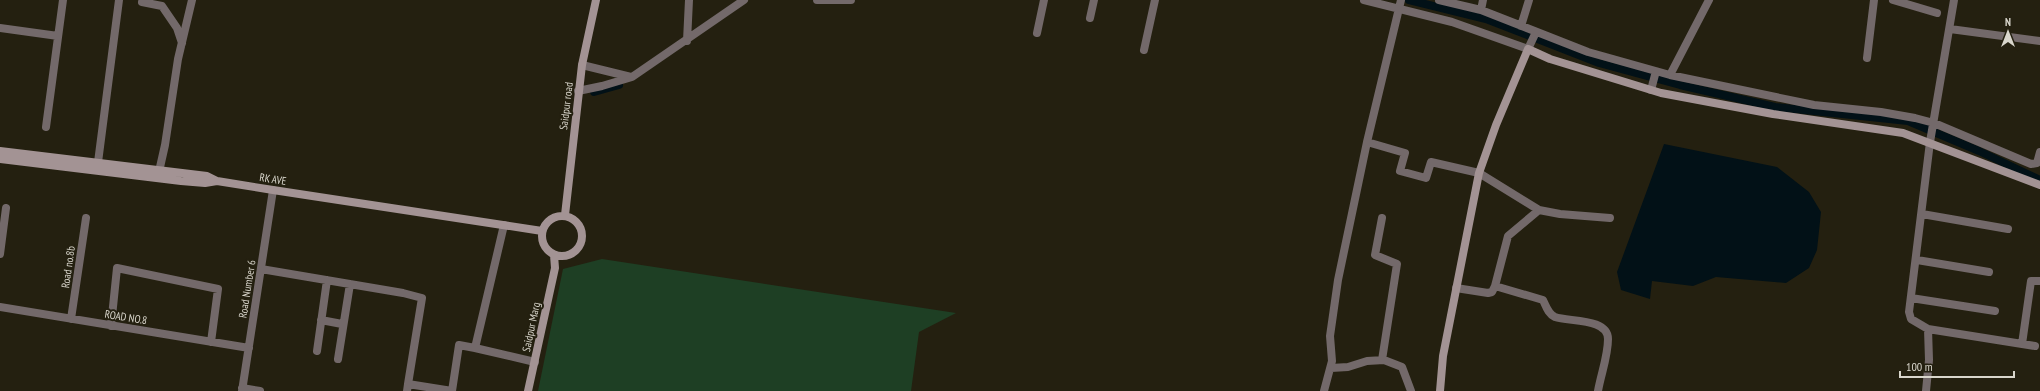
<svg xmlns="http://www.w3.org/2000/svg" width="2040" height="391" font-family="'PT Sans Narrow',sans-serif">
<rect width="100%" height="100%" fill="#242010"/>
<path fill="#1e3f24" d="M602,259L956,313L919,332L911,391H538L563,269Z"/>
<path fill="#021117" d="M1664,144L1777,167L1809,192L1821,212L1817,250L1809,268L1786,283L1716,277L1693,286L1652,281L1650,299L1621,290L1617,272Z"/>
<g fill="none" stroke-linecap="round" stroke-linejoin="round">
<path stroke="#021117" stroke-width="8" d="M1409,0L1486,19L1599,63L1680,85L1775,107L1908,121L1979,151L2040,180
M594,92L619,85"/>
<path stroke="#73696a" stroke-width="8" d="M817,0H851
M1364,0L1452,22L1528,49
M1439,0L1481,10L1588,52L1670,75L1814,105L1881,112L1915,118L1934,123L2031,164L2037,163L2040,152
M1893,0L1937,13
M142,2L162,6L177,28L182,43
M1481,10L1483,0
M1090,18L1094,0
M1521,26L1529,0
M0,28L58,36
M1950,29L2040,41
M1037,33L1044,0
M687,41L689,0
M1528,49L1536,32
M1144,50L1155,0
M1867,58L1874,0
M582,65L631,77
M1670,75L1709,0
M1651,90L1656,71
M578,91L602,86L632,77L744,0
M46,127L63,0
M1367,142L1405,153L1400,171L1426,178L1431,162L1479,173L1539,210L1560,214L1610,218
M97,170L119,0
M158,176L165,145L178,59L192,0
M1922,214L2008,229
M0,254L6,208
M1917,260L1989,272
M261,269L403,293L422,298L408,384
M1495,286L1543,300C1546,306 1548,314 1555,317C1569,322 1608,318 1608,339C1608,356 1601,374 1598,391
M1456,288L1488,293L1492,292L1495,286L1508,236L1539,210
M1911,298L1995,311
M0,307L249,348
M71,319L86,218
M321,320L342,324
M111,326L117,268L218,289L211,342
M1928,329L2035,346
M2022,344L2031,281H2040
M475,348L535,362
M317,351L327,280
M338,359L350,284
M1382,360L1397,264L1375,255L1382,218
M1331,368L1348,367L1367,361L1384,360L1402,367L1411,391
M242,388L260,391
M242,391L273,190
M407,391L408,384L452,391L459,345L475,348L504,225
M1324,391L1332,361L1330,336L1338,280L1367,142L1401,0
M1926,391L1929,360L1928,329L1911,319L1909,312L1930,142L1954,0"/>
<path stroke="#a39394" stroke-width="8" d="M0,151L207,176L217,181L273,190L542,231
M0,159L181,181L205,183L217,181
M565,215L582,65L596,0
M542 236a20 20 0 1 1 40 0a20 20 0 1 1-40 0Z
M528,391L555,268L554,255
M1440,391L1443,356L1479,173L1496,125L1528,49L1550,59L1661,93L1773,114L1903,133L2040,185"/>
</g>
<g text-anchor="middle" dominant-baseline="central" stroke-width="4" stroke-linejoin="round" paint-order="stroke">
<g font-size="11" fill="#d9d6cc" stroke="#242010">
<text transform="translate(566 106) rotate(-83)">Saidpur road</text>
<text transform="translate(273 179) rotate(9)">RK AVE</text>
<text transform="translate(68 267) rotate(-82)">Road no.8b</text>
<text transform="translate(247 289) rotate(-81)">Road Number 6</text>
<text transform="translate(126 317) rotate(9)">ROAD NO.8</text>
<text transform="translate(531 327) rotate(-78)">Saidpur Marg</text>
</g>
</g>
<g transform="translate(2008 32)" stroke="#242010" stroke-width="3" paint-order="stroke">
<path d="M0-3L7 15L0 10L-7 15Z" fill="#d9d6cc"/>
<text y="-6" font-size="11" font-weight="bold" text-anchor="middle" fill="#d9d6cc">N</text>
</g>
<path d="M1900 371v6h114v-6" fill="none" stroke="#d9d6cc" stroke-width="2"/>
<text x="1906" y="371" font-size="12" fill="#d9d6cc" stroke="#242010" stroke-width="3" paint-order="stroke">100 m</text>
</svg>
